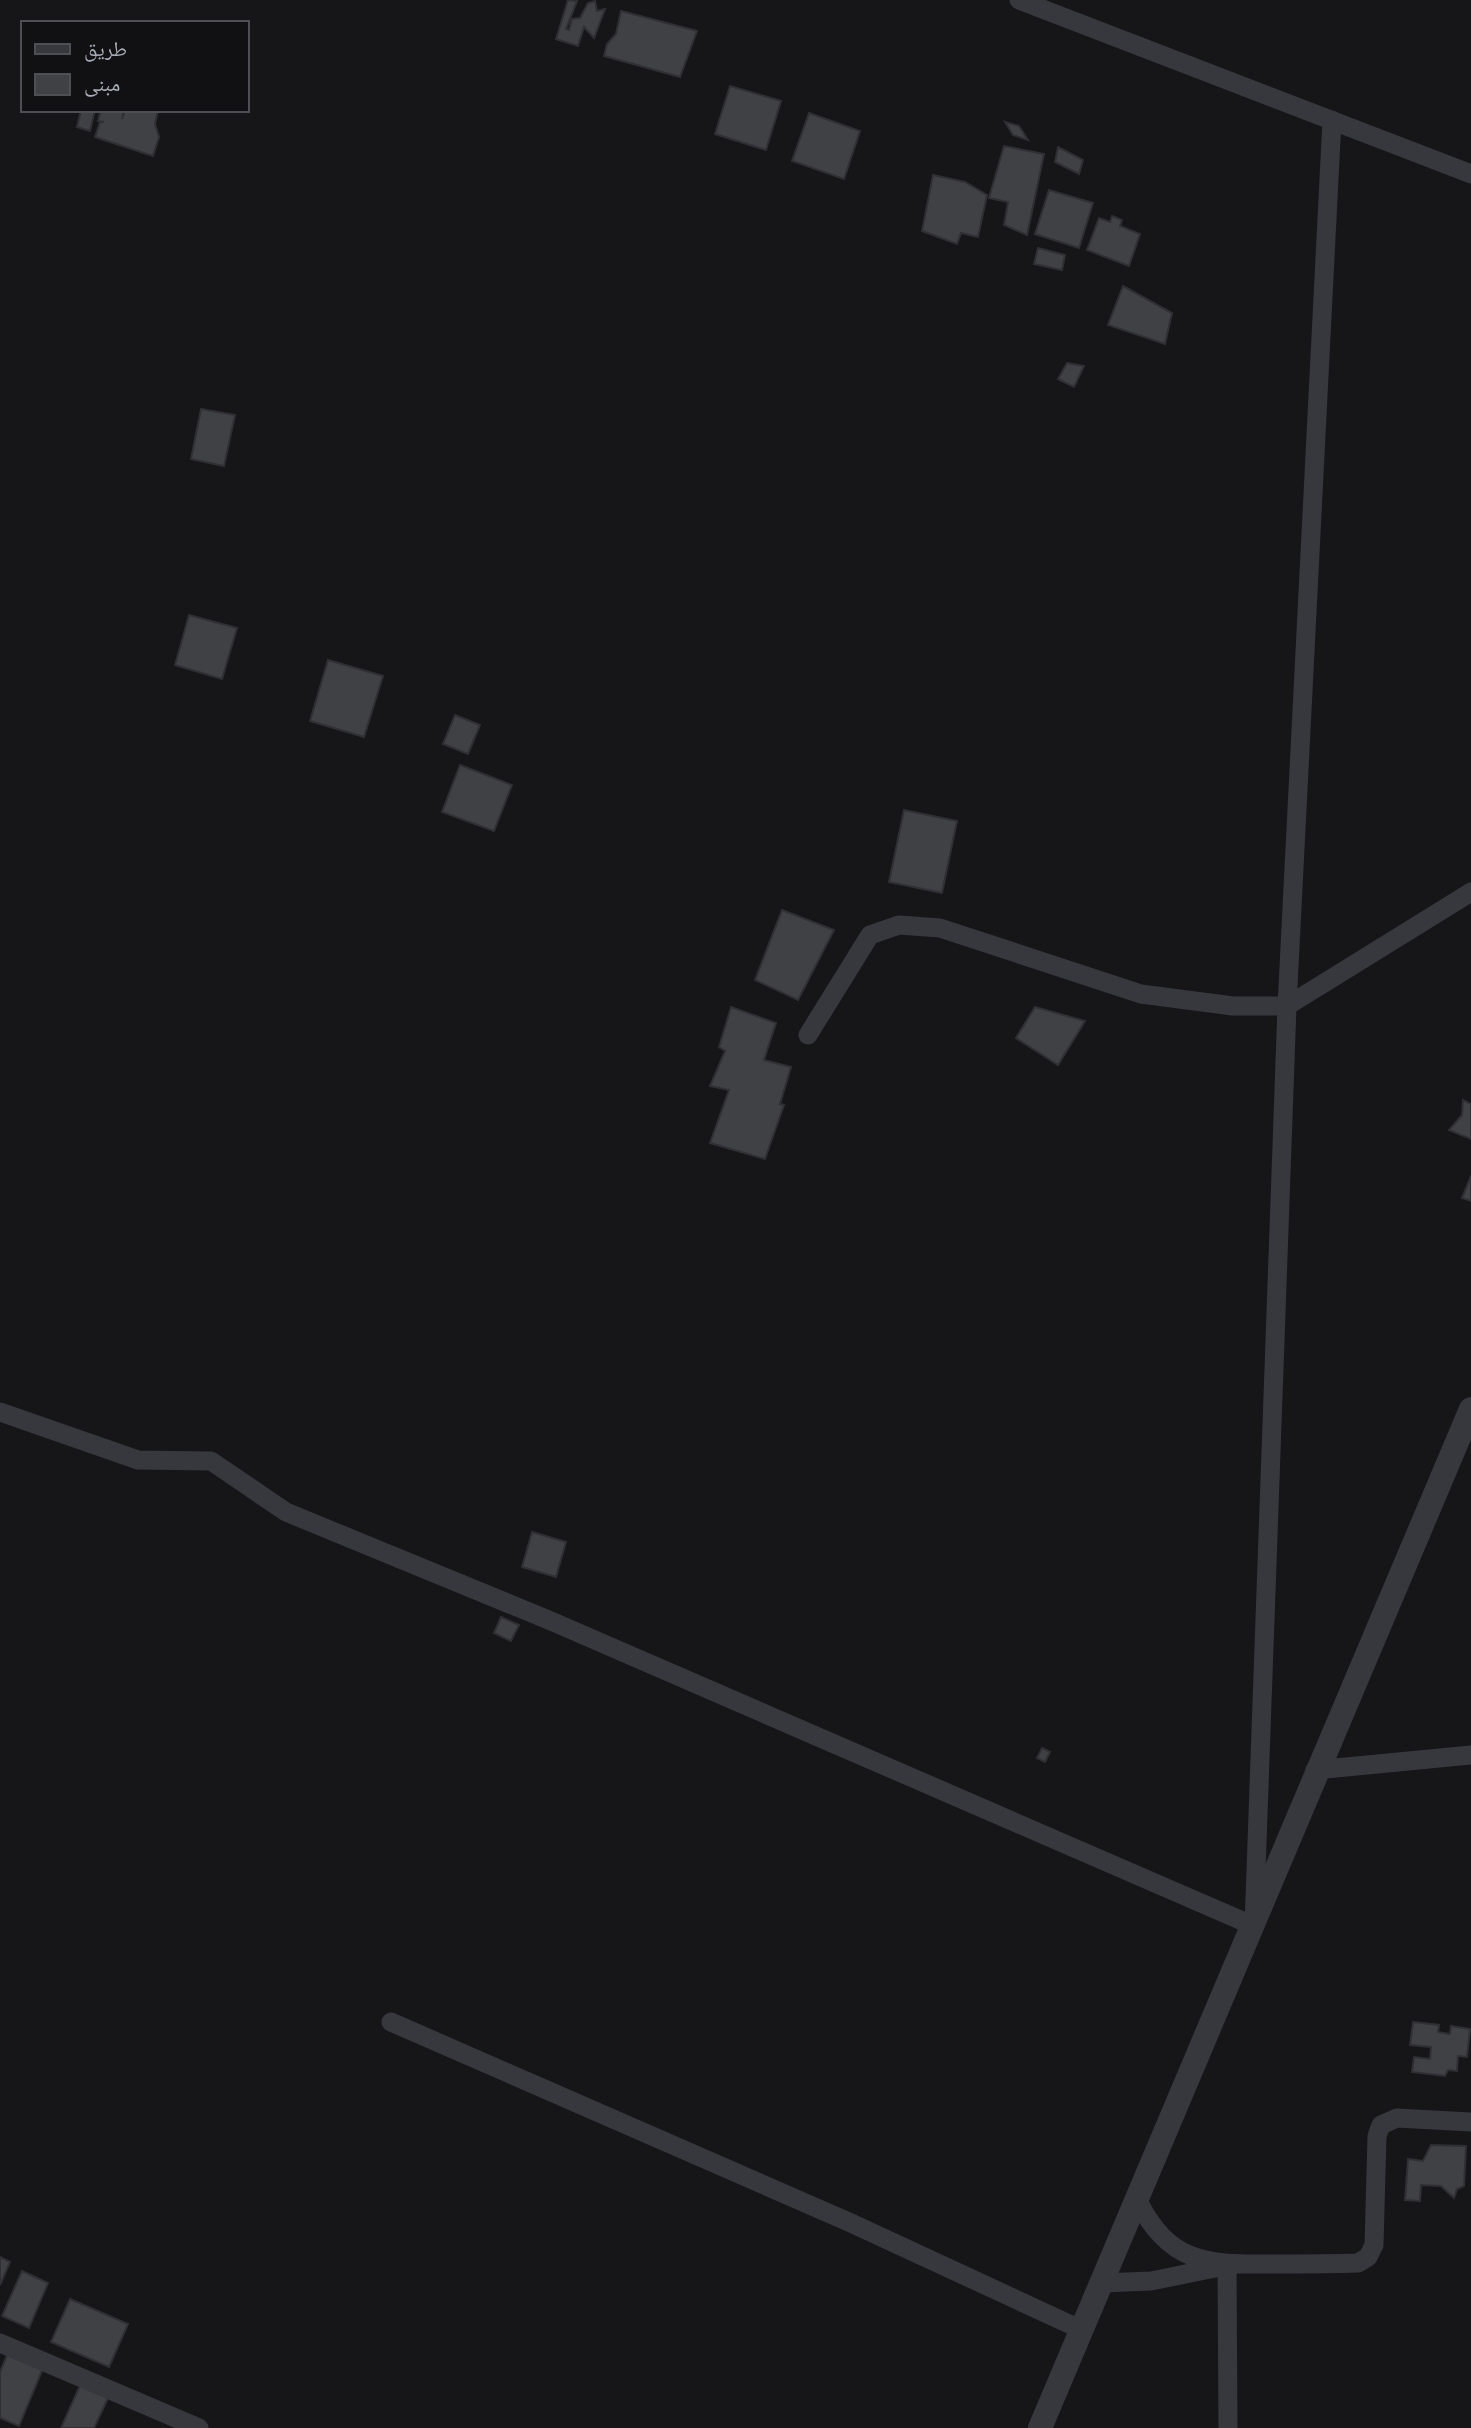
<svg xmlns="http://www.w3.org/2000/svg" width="1471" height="2428" font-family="'Alegreya Sans','Noto Naskh Arabic',sans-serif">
<rect width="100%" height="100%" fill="#161618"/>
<path fill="#404145" stroke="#303034" stroke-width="2" d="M568,0L577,1L566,29L569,30L572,19L580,18L588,3L595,1L597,11L605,9L594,38L584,27L578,46L556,39Z
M621,11L697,31L680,77L604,56L607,44L616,34Z
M730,86L781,101L766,150L715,134Z
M81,110H95L90,131L77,127Z
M101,110H124L122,119L125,110H158L155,124L159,137L153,156L95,137L100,122H104L98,121Z
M809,113L860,131L844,179L792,161Z
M1005,122L1019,126L1028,140L1013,135Z
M1004,146L1044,154L1027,235L1004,225L1008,202L989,198Z
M1058,147L1083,160L1079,174L1055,162Z
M933,175L965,182L987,195L978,237L961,233L957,244L922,231Z
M1049,190L1093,203L1079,248L1035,234Z
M1112,216L1122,220L1120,226L1140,234L1129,266L1087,250L1099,218L1110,222Z
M1038,248L1065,255L1062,270L1034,264Z
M1123,286L1172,313L1165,344L1108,325Z
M1067,363L1084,366L1074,387L1058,379Z
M201,409L235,415L224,466L191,459Z
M189,615L237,628L222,679L175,665Z
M328,660L383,676L364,737L310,721Z
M455,715L480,725L468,754L443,744Z
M460,765L512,785L494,831L442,812Z
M904,810L957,821L942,893L889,882Z
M782,910L834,930L798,1000L755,980Z
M731,1007L776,1023L764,1060L791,1067L780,1104L784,1105L765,1159L710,1143L729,1090L710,1086L725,1051L719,1047Z
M1035,1007L1085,1021L1058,1065L1016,1038Z
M1463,1100L1471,1104V1139L1449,1130L1462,1115Z
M1471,1176V1201L1462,1198Z
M532,1532L566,1542L556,1577L522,1567Z
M501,1617L519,1625L511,1641L494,1633Z
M1042,1748L1050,1752L1045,1762L1037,1758Z
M1413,2022L1439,2025L1438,2032L1450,2034L1451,2026L1470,2029L1467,2057L1458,2056L1457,2071L1448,2070L1445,2076L1412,2072L1414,2057L1430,2059L1431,2047L1410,2045Z
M1431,2145L1466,2146L1464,2186L1457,2189L1454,2198L1441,2186L1421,2185L1420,2201L1405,2200L1408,2159L1423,2161Z
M0,2257L10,2262L0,2285Z
M22,2271L48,2283L29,2328L2,2316Z
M70,2299L128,2324L109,2367L51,2342Z
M11,2346L46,2361L19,2426L0,2418V2372Z
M82,2381L110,2394L94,2428H61Z"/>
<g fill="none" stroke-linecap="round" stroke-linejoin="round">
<path stroke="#37383d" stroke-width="19" d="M1019,0L1471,174
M808,1035L870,935L899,925L940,928L1141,994L1233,1006H1287L1471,892
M0,1412L138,1460L211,1461L286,1512L551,1621L1254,1926L1287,1006L1332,120
M1315,1770L1471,1755
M391,2022L851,2223L1082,2330
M1137,2199C1168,2263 1207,2265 1271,2264C1300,2264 1329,2264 1358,2263L1368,2257L1374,2245L1377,2136L1381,2125L1397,2118L1471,2122
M1227,2265L1228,2428
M1102,2283L1151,2281L1220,2267
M0,2343L199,2428"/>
<path stroke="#37383d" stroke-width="24" d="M1040,2428C1185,2089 1325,1747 1471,1409"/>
</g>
<rect x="21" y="21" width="228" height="91" fill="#111113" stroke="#4d4f55" stroke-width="2"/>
<rect x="35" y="44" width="35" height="10" fill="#37383d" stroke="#4d4f55" stroke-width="2"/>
<text x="84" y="56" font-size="21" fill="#a8adb8">طريق</text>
<rect x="35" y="74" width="35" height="21" fill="#404145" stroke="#4d4f55" stroke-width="2"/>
<text x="84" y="91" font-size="21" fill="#a8adb8">مبنى</text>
</svg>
